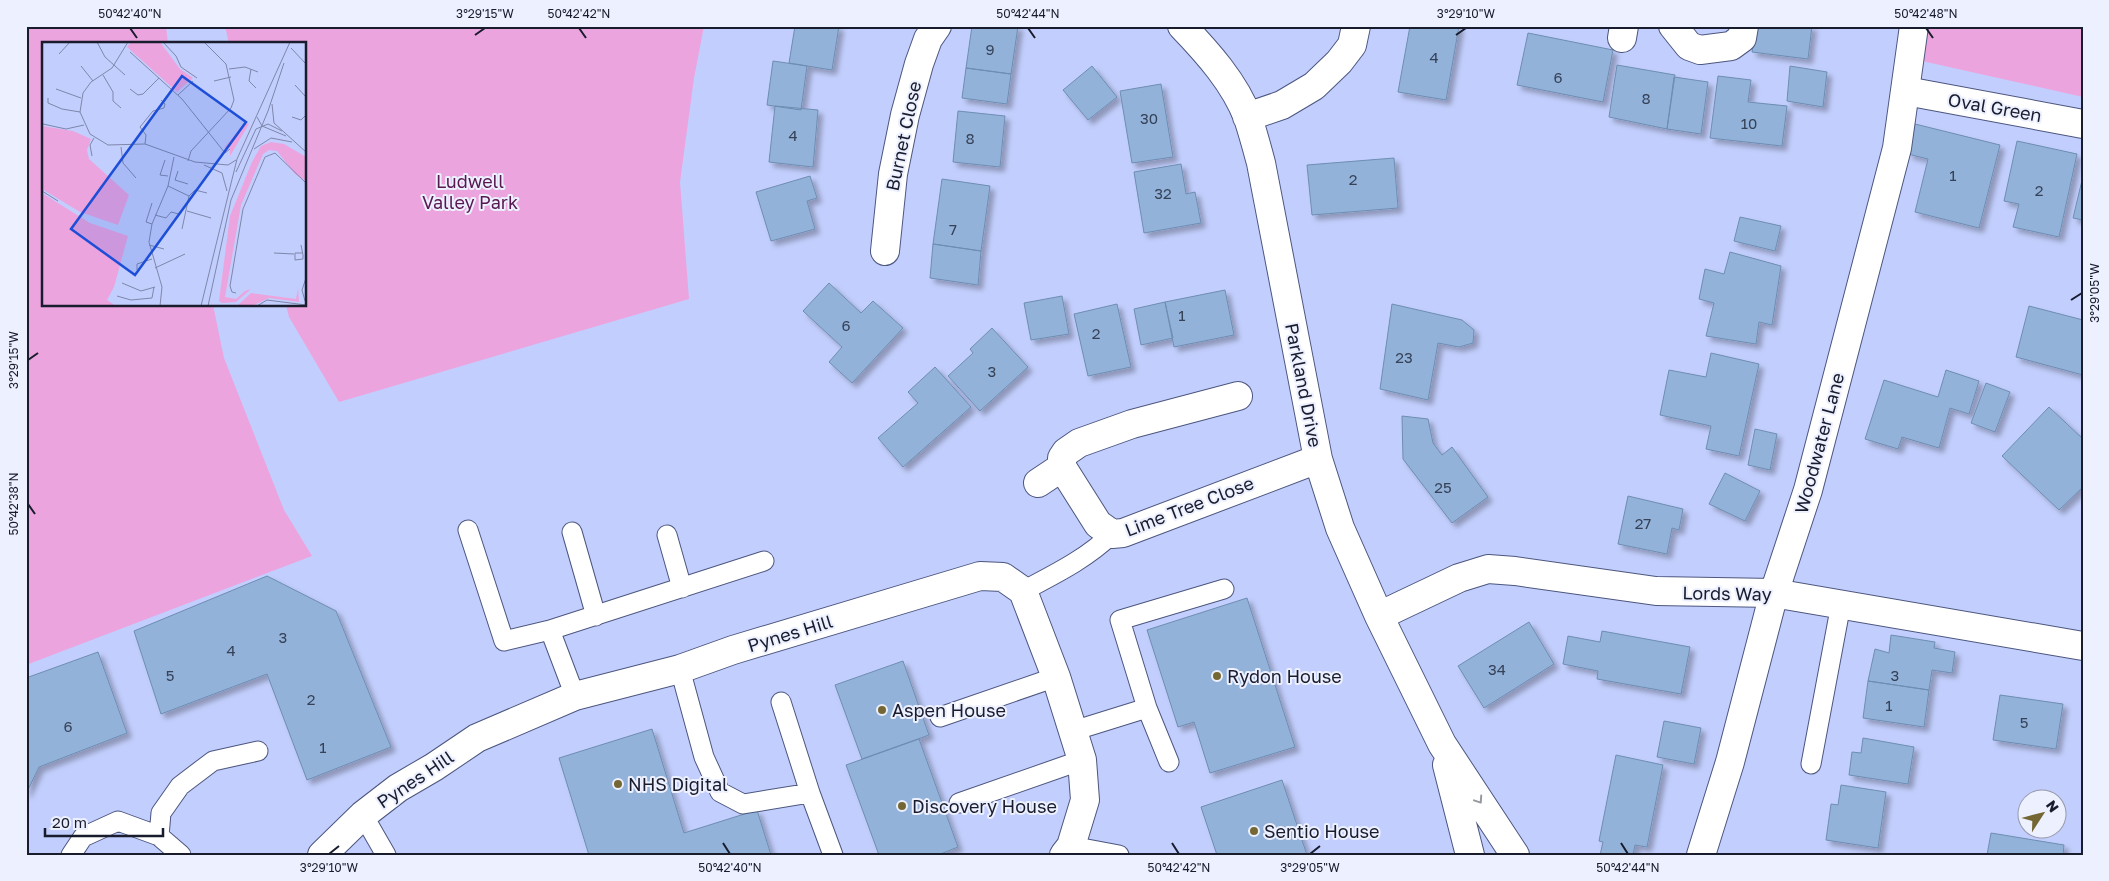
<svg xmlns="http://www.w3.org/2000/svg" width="2109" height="881" font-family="'Golos Text',sans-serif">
<defs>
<filter id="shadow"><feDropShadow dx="4.5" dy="4.5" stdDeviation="2.5" flood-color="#0004"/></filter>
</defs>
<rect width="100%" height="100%" fill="#c2cefd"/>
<path fill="#eca4de" d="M26,26H166L168,44H44V305H213L224,358L284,510L312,556L26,665Z
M225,26H704L694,78L680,182L689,299L339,402L289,317L286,305H305V44H229Z
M1927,26H2083V97L1922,61Z"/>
<path fill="#92b2d9" stroke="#6e8db2" filter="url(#shadow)" d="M795,26H839L832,70L789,63Z
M972,26H1018L1011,74L966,68Z
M1410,26H1459L1446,100L1398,92Z
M1756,26H1812L1808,59L1752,52Z
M1528,33L1613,50L1603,102L1517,85Z
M773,61L807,66L801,110L767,105Z
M1617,65L1675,75L1667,129L1609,117Z
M1092,66L1117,97L1088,120L1063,90Z
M1790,66L1827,72L1823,107L1787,101Z
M966,68L1011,74L1007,104L962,98Z
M1718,76L1751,80L1748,102L1787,106L1782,146L1710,138Z
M1674,77L1708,82L1701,134L1667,129Z
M1161,84L1173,157L1132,163L1120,91Z
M775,106L818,110L813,167L769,162Z
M958,111L1005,116L1000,167L953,162Z
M1915,124L2000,145L1979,228L1915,212L1928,159L1908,154Z
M2017,141L2077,154L2059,237L2013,227L2019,204L2004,201Z
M1394,158L1398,208L1312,215L1307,165Z
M1181,164L1186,194L1195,192L1201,223L1144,233L1134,172Z
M810,176L817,198L807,201L815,229L771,241L756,192Z
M2083,176V220L2073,218Z
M942,179L990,186L981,251L933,244Z
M1740,217L1781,226L1775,251L1734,241Z
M933,244L981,251L978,285L930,278Z
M1730,252L1781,266L1772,325L1759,322L1756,344L1706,336L1714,303L1699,299L1705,269L1724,274Z
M829,283L861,313L873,301L903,328L852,383L829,362L842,347L803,311Z
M1225,290L1234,335L1174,347L1165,302Z
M1062,296L1069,334L1031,340L1024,303Z
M1165,302L1173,338L1141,345L1134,309Z
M1117,304L1131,367L1088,376L1074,314Z
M1392,304L1462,320L1474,330L1473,343L1459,347L1438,343L1428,400L1380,389Z
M2029,306L2083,320V375L2016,357Z
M992,328L1028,367L980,411L948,376L973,353L970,349Z
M1711,353L1759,364L1739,456L1706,449L1711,426L1660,415L1669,370L1706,377Z
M935,367L971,407L903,467L878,438L918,403L908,392Z
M1946,370L1979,381L1969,414L1950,408L1939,448L1902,437L1898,449L1865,439L1884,380L1938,397Z
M1986,383L2010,392L1995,432L1971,423Z
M2049,407L2083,439V487L2059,510L2002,456Z
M1402,416L1428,419L1433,443L1442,455L1452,447L1488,497L1452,523L1403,459Z
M1755,429L1777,434L1770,470L1748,465Z
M1725,473L1760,491L1745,521L1709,504Z
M1628,496L1683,509L1679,530L1672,528L1667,554L1618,544Z
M267,576L336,611L391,747L307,780L267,674L161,714L134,631Z
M1247,598L1295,747L1210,773L1194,722L1178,727L1147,630Z
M1529,622L1554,664L1484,708L1458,666Z
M1602,631L1690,647L1681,694L1597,679L1598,671L1563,664L1568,636L1600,642Z
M1891,635L1935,642L1934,648L1955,652L1952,673L1932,670L1929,690L1868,681L1875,649L1889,653Z
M98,652L127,733L39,767L26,794V678Z
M903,661L929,735L862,759L835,685Z
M1868,681L1929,690L1924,727L1863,718Z
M2000,695L2063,704L2056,749L1993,740Z
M1664,721L1701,728L1694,764L1657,757Z
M652,729L684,833L757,810L771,855H589L559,758Z
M1863,738L1914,747L1908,784L1849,775L1852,752L1861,753Z
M919,739L958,847L938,855H879L846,765Z
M1616,755L1663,765L1647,847L1635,845L1633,855H1600L1603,842L1599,841Z
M1282,780L1307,855H1217L1201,807Z
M1841,785L1886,792L1878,848L1826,840L1831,804L1838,805Z
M1991,833L2064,845L2063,855H1987Z"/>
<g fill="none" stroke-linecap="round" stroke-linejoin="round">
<g stroke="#4c567e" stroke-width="21">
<path id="service" d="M468,530L504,641L550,630
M572,532L596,616
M667,535L682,588
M1023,591C1055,574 1086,559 1112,534
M680,669L704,757L720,792L743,804L810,793L833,855
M575,696L550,630L764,561
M781,702L810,793
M940,717L1056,677
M1073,731L1147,708
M1169,762L1147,708L1120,620L1224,589
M1811,764L1841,604
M959,803L1082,760
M363,815L386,855
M159,836L161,813L180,786L213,761L258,751
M1071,846L1119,855
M71,855L83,837L118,821L159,836L181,855"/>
</g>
<g stroke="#4c567e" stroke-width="30">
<path id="minor" d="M1182,26C1207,52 1235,83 1248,118C1253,133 1257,148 1261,163L1318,459L1340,528L1379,616L1442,744L1515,855
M1673,26L1689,46L1700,50L1731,46L1742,38L1744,26
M1622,38L1624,26
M1906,91L2083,124
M1247,117L1282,105L1314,86L1339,62L1352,45L1356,26
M885,251L893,174L905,115L919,64L928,39L937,26
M1238,396L1132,424L1079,443L1066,452L1062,458V467L1098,524L1112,534L1123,533L1318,459
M1038,483L1062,467
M1379,616L1459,578L1488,569L1515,571L1656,591L1774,593L2083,646
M1447,765L1470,855
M322,855L363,815L398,788L434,767L477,738L575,696L680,669L733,650L980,576L1003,577L1023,591L1056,677L1082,760L1085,800L1071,846L1064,855
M1701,855L1730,762L1774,593L1808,490L1897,148L1914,26"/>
</g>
<use href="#service" stroke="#fff" stroke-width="19"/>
<use href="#minor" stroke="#fff" stroke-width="28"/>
</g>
<defs><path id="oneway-chevron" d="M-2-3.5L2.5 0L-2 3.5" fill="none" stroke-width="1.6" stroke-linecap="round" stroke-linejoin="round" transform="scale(1.25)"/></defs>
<use stroke="#9799a0" href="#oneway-chevron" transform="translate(1479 800) rotate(56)"/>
<path fill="none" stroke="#181c2d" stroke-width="2" d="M130,28L137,38M579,28L586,38M1028,28L1035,38M1926,28L1933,38M475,35L485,28M1456,35L1466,28M2071,300L2082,293M28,360L38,353M28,504L35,514M723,843L730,854M1172,843L1179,854M1621,843L1628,854M329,854L339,846M1310,854L1320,846"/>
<g fill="#756734" stroke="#ecf0ff" stroke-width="2">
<circle cx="1217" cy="676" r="5"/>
<circle cx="882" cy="710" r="5"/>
<circle cx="618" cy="784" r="5"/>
<circle cx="902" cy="806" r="5"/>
<circle cx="1254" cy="831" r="5"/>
</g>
<g text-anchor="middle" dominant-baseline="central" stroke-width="4" stroke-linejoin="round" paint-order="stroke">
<g font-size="15" fill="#364258">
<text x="990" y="49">9</text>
<text x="1434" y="57">4</text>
<text x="1558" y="77">6</text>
<text x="1646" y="98">8</text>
<text x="1149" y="118">30</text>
<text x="1749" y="123">10</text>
<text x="793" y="135">4</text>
<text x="970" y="138">8</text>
<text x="1953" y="175">1</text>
<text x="1353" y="179">2</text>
<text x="2039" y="190">2</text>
<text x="1163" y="193">32</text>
<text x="953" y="229">7</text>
<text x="1182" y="315">1</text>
<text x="846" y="325">6</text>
<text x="1096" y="333">2</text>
<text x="1404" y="357">23</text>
<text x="992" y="371">3</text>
<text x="1443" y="487">25</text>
<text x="1643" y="523">27</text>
<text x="283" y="637">3</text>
<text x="231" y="650">4</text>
<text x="1497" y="669">34</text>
<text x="170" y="675">5</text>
<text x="1895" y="675">3</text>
<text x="311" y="699">2</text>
<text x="1889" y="705">1</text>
<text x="2024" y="722">5</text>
<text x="68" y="726">6</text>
<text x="323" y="747">1</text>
</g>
<g font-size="18" fill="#181c2d" stroke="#ecf0ff">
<text transform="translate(1995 107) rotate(10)">Oval Green</text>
<text transform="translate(903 136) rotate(-78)">Burnet Close</text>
<text transform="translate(1304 385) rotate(79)">Parkland Drive</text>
<text transform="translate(1819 443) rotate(-75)">Woodwater Lane</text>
<text transform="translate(1189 506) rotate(-21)">Lime Tree Close</text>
<text transform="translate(1727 593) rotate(1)">Lords Way</text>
<text transform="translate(790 633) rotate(-17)">Pynes Hill</text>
<text transform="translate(415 779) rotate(-34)">Pynes Hill</text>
</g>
<g font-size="18" fill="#591750" stroke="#ecf0ff">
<text x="470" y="181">Ludwell<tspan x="470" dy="21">Valley Park</tspan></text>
</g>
<g font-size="18" fill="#181c2d" stroke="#ecf0ff" text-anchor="start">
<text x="1227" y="676">Rydon House</text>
<text x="892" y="710">Aspen House</text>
<text x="628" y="784">NHS Digital</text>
<text x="912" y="806">Discovery House</text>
<text x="1264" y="831">Sentio House</text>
</g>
</g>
<g transform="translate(42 42)">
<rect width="264" height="264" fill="#c2cefd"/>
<path d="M89,0H118L138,27L151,36L135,50L85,5ZM203,81L207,82L188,114V105L182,106ZM0,84L31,89L49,97L45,108L47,117L87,153L76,183L38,170L0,147ZM229,100L242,102L264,115V139L253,132L235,109L227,108L221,112L199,163L183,255L194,257L203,249L209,247L194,260L180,261L177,259L188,174L210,120L219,104ZM0,151L48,181L86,194L72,245L65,258L74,264H0ZM256,246L257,260L227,256L210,264H195L209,251L254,257Z" fill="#eca4de"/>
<path fill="none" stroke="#7e87aa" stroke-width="1" d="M55,0L63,15L83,33M86,0L70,26L49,40L41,51L38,70L48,92L66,103L103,102L153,120L186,123L194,118M121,0L134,14L139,25L155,36M249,6L264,22M88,10L140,57L183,111L188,107M17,12L28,0M39,24L51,39M187,27L203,25L216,30M209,27L207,39L214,46M61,33L71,50V59L79,66M172,39L189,35M253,43L264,55M14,47L39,56M88,47L96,53L101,52L117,36M136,53L151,39M6,56V61L20,67L38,70M230,62L232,81L264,110M187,68L202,79M215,75L220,84L244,94M250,75L259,78L264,73M1,82L24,87L42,83M103,102L104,93L98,85L111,69L122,66L123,62L119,58M79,105L81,121L94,136M212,107L229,96L250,100M50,114L48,103L52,96M123,118L118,133L126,134M146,119L149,109L189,66L192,58L184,22L162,0M162,123L180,131L185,149M136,129L133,138L146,142M194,130L214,87L226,82L240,89M126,144L147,154L140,187M126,144L132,115M0,149L16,159M147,154L153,148L165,151M145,169L169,176M113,173L124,176L129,170L137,172M110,182L104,180L110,161M107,203L122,207M259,203L261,213V217L253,218V211H260M232,211L252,212M113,226L143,212M95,228V222L110,217M80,241L99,249L113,245M194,251L190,250L188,244L201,167L223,115L233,111L264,141M75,254L89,258L110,256L112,245M263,259L260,248L264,236M118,264L120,245L107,200L110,182L126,144M159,264L195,117L248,0M166,264L189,158L226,69L242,21M215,264L225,258L264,263"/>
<path fill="#1d4ed8" fill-opacity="0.15" stroke="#1d4ed8" stroke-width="2.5" d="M140,34L204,80L93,233L29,187Z"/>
<rect width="264" height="264" fill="none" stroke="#181c2d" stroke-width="2.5"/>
</g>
<rect width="2109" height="881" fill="none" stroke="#ecf0ff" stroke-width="55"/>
<g transform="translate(2042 814) rotate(54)"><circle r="24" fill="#ecf0ff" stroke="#979bab"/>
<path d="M0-4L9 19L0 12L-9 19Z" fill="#756734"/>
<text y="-8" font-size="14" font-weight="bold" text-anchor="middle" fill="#181c2d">N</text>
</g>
<path d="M45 828v8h118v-8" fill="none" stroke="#181c2d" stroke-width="2.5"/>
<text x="52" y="828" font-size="15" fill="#181c2d" stroke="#ecf0ff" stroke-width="4" paint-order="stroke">20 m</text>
<rect x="28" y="28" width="2054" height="826" fill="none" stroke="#181c2d" stroke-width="2"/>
<g font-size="12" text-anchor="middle" fill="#181c2d">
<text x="130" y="18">50°42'40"N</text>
<text x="485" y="18">3°29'15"W</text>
<text x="579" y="18">50°42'42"N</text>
<text x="1028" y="18">50°42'44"N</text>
<text x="1466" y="18">3°29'10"W</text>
<text x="1926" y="18">50°42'48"N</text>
<text transform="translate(2095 293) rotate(-90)" y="4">3°29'05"W</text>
<text transform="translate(14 360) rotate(-90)" y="4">3°29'15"W</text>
<text transform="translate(14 504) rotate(-90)" y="4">50°42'38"N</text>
<text x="329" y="872">3°29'10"W</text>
<text x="730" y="872">50°42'40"N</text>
<text x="1179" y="872">50°42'42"N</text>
<text x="1310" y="872">3°29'05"W</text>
<text x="1628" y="872">50°42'44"N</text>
</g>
</svg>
